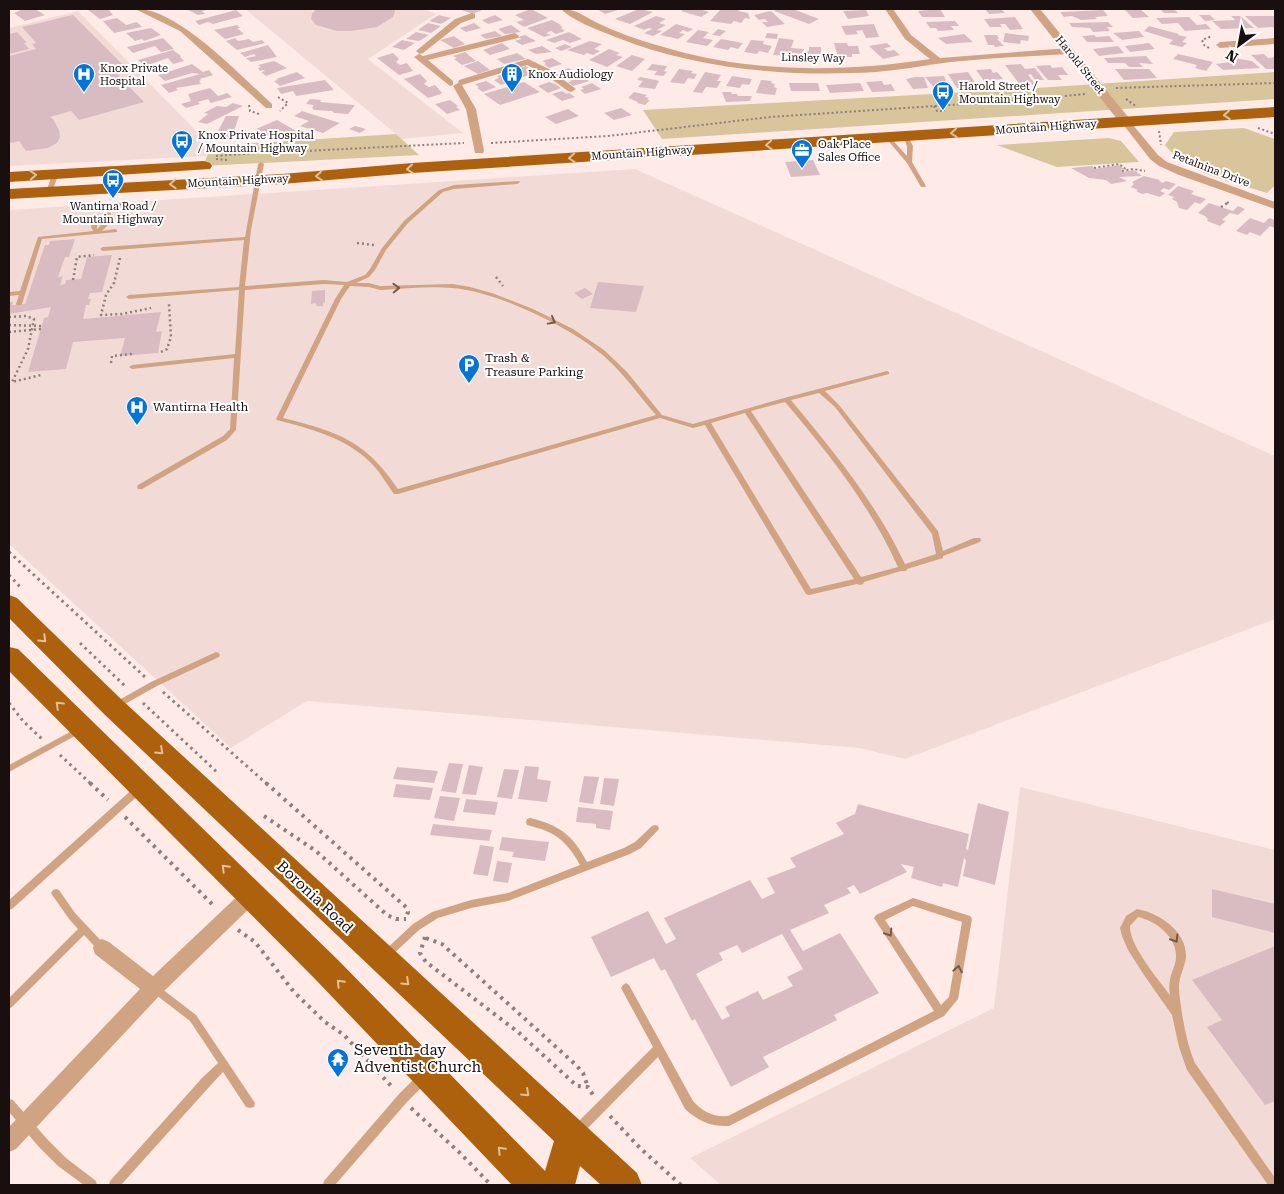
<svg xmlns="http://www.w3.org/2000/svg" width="1284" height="1194" font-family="'Roboto Serif',serif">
<rect width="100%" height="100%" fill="#feebe8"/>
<path fill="#f2dbd6" d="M245,9H424L436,14L368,59L463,133L402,139Z
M78,11L211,146L206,156L9,166V28Z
M635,169L1275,456V619L905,759L859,748L307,701L231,748L9,544V210Z
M1020,787L1275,850V1185H721L690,1158L994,1008Z"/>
<path fill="#d9c59b" d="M1275,72V99L662,139L643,110L1021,89Z
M1244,128L1275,139V185L1267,193C1233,182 1188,174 1165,145L1174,132Z
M396,134L419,155L203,166L211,146Z
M1109,138L1121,141L1139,162L1057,167L997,145Z"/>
<path fill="#d9bcc2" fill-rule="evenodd" d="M23,9H35L45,15L25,21L14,13Z
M92,9L109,10L113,15L100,19L88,10Z
M190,9H210L202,11L205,14L198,15L188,10Z
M316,9H394L395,11L393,17L377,27L351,31H337L316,25L311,19L312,14Z
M459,9H478L482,10L473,14Z
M531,9L548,18L524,27L516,22L524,20L515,15Z
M597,9H615L618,10L605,14Z
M639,9L653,12L630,24L615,19Z
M684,9H706L703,10L709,12L701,17L681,11Z
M721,9L740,10L738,11L748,13L750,19L745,18L741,23L734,21L731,24L710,21Z
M778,9H793L819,19L809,24L774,11Z
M940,9L945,17H922L918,11Z
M985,9H1001L1005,13L989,14Z
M1124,9H1140L1149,17L1133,18Z
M1160,9H1174L1178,13H1164Z
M236,10L243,16L213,24L208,22L199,25L195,21Z
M866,10L869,16L848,19L843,11Z
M1103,10L1108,16L1095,17L1097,19L1081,20L1072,16L1064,17L1060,12Z
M771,11L785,24L767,27L762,22H768L765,19L759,20L754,15Z
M73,15L129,71L117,74L144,102L79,120L71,111L50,117L53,119L59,130L60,137L57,143L48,148L26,151L19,141L12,143L9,142V56L36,49L32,44L36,43L22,27Z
M439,15L451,18L441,24L429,21Z
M495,15L503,20L488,24L482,20Z
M1199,15H1210L1215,20L1205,21Z
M656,16L666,19L659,23L666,25L657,30L662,31L653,36L644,33L652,29L649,28L644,30L634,26Z
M1231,16H1240L1254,28L1221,29L1212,21L1235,20Z
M1245,16H1275V29L1273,27L1258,28Z
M1015,17L1023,29L1010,30L1005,24H1000L1002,27H990L984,19Z
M1189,17L1197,25L1206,24L1211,29L1185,31L1178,23L1162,24L1156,18Z
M117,18L126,25L137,22L142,27L114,33L103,21Z
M552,20L561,25H559L563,27L561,28L565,31L556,34L551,31L546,33L551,35L544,37L527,28Z
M955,21L959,26H951L954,30L938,31L936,28H930L926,22Z
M1108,22L1113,27H1107L1110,31L1093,32L1090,28L1072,27L1069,23Z
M428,23L441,26L431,33L418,30Z
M474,23L481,28L466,32L460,28Z
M676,24L693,29L688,32L683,30L679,33L685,34L678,39L660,35Z
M874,24L879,37L866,38L862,30L856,31L858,34L846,35L841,26Z
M237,25L240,28H237L244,34L225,39L214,30Z
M511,25L521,32L505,34L498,29Z
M1149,26L1179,34L1178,35L1187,37L1182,42L1187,43L1182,47L1169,44L1173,40L1144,31Z
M151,28L161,35L144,41L142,39L135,41L126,33Z
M718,29L726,31L720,36L712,35Z
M698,30L709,32L703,38L713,40L707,46L686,42Z
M495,31L502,36L486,39L480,35Z
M1139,31L1144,37L1122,40L1113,33Z
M17,32L27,43H24L29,49L9,54V34Z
M416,32L429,35L419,41L406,39Z
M569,32L582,39L570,43L563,40L554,43L546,40Z
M767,33L778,34L777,39L765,38Z
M1005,33L1029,36L1028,41L1021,40L1020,44L1003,42Z
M964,34L973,42L946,44L938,38Z
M525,35L536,41L522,45L515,41L521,39L518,37Z
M984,35H997L999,39H997L1004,46L995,47L994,45H988Z
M1094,35L1096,37L1109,36L1114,42H1087L1082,36Z
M454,36L465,44L454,48L440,40Z
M163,38L174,49L161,52L155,46L133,53L127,47Z
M235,38L238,41L249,39L253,42L262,40L265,43L237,50L226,41Z
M779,38L794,40L791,48L804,49L802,54L789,53L788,56L773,55Z
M721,39L743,43L738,49L731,47L728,50L713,47Z
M402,40L415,43L404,50L392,47Z
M751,40L764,41L763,44L772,46L768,53L759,51L757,54L744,52Z
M590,41L602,44L594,49L600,51L593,55L587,53L584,55L567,50Z
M502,43L510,49L490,55L483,50Z
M834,43H847L848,46H858L860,54H852V57H838Z
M887,43L891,47L884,48L888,51L894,50L900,55L883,59L869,46Z
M1149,43L1155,49L1130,52L1125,46Z
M565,44L572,47L561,51L555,48Z
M268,45L277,57L251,62L246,58L256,56L254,54L245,57L240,53Z
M542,46L552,52L536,54L528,50Z
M1118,46L1124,53L1099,56L1093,49Z
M809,47H821V52H825V58L805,57V51H809Z
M609,49L620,53L616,55L623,57L607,67L589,60Z
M173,50L181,56L180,57L184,61L173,64L168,58L145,66L138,60Z
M465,52L476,61L462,65L454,59L457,58L453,56Z
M393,53L399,59L396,62L400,65L407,63L413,71L399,75L377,58Z
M517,53L526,59L504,64L497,59Z
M1178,54L1213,62L1206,71L1195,68L1197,65L1173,59Z
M1264,54L1268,58L1275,57V69H1266L1251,55Z
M632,55L645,59L632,71L616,66Z
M1235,55L1239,59L1252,61L1260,68L1223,70L1216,64L1230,62L1224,56Z
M1146,56L1153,64L1139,63L1143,67H1129L1125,63H1108L1104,58Z
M552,58L562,64L549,68L544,64L546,63L542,61Z
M274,61L287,68L266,76L261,72L265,71L263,70L260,71L258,68L261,67L258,65Z
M478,61L490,70L478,74L464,66Z
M192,64L203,72L209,70L213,75L200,79L201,80L199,81L201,84L176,88L178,90L169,93L161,85L200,74L192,73L165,81L158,75L163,74L161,72L169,70L171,71Z
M652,64L667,66L664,71L667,72L663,76L654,75L657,71L647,70Z
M1021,64L1025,69L1035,68L1044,80H1035L1031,74L1028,75L1036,85L1021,86L1005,65Z
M1050,65L1052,68L1062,67L1068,75H1058L1062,80H1048L1036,66Z
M526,66L536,73L523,77L515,72L520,71L518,69Z
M569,68L577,73L562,78L556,75L561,73L558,71Z
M679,69L693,71L691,73L697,74L694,79L688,78L684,84L670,82Z
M991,69L993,73L997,72L1003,79L984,81L976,70Z
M1115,69H1149L1157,78L1124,80Z
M297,72L305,78L280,86L274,81L278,80L276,79Z
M705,72L721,75L717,81H721L717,88L706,87L702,93L693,92Z
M968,72L978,87L957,88L948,74Z
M420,74L427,81L424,84L429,87L435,85L442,93L441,94L428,98L404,79Z
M506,74L515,80L501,85L494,80L499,78L497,76Z
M580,75L589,81L573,86L568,82L572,81L569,79Z
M732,76L752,79L749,85L742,84L740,88L726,86Z
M944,76L948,86H942L944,89L936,90L925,77Z
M640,77L656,80L659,81L655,89L638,87L643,81L637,80Z
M915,77H924L928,88L913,89L906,79Z
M325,80L334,90L296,96L293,91L281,94L277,88Z
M761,80L772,81L771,83L775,84L774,87L777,88L775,95L756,93Z
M486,81L496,87L483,92L477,88L479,87L475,84Z
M882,81L884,85L891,84L895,91L872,92L866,82Z
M524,82L540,92L500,105L484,94Z
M549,82L555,84L561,88L548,93L538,86Z
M592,83L601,89L585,94L580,90L584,89L581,87Z
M789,83H818L820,91H791Z
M860,83L864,91L830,93L826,85Z
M210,88L218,96L227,93L232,97L211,103L208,99L198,102L200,104L186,108L181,104L191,101L188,94Z
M562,91L567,94L569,93L575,97L562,101L552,94Z
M634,92L647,95L645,97L649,98L647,100H650L645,105L637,103L638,102L628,98Z
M722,92H731L732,94H737L738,96H752L750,101L726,102Z
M310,99L321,100L320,102L355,105L348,114L334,113L332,111L314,110L312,108L314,105L306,104Z
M450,100L458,106L456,107L460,110L447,114L435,104Z
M233,103L243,106L207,124L198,122L208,114L204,113L211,109L217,106L226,107Z
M621,108L632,115L614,120L604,113Z
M568,109L579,116L556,124L545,117Z
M302,111L340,123L323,133L300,126L309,121L294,116Z
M226,116H239L232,137H215Z
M277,120L298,132L290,135L285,133L272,138L256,129Z
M355,126L366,129L360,133L349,129Z
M813,160L820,175L791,177L785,162Z
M1119,165L1124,169L1121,170L1123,172L1134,170L1142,176L1119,177L1127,181L1111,184L1106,180L1089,178L1071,168L1092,166L1095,169Z
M1144,176L1160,180L1159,181L1163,183L1166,181L1176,184L1169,190L1164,188L1160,191L1165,193L1160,197L1147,193L1142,194L1136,191L1138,190L1131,187L1134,184L1132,182Z
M1178,186L1194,191L1191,194L1206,199L1200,204L1195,202L1187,210L1179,208L1177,202L1172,199L1174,197L1168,195Z
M1209,203L1233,211L1238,206L1245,209L1238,215L1230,213L1222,220L1226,221L1220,226L1207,221L1208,219L1205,216L1198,213Z
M1250,218L1264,223L1269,218L1275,220V228L1270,226L1260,236L1250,232L1247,235L1236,231Z
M75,239L69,257H65L58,277L63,276L60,285L65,284L66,280L81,279L87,257L112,255L102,292L90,293L88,299H91L89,305H86L83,319L161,312L156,332L162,331L158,353L120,356L125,338L73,342L66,369L28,372L44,318L48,317L51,307L9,314V302H13L12,305L25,304L45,245H49L50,241Z
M598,282L644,286L636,312L590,308Z
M585,288L593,294L582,299L574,293Z
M325,290V302L323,303V306H317L315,303L311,304L312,291Z
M449,763L463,764L456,793L441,791Z
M469,765L483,767L476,795L462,794Z
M525,766L539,767L537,779L551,781L547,802L518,799Z
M397,767L438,771L434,783L393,779Z
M504,769L519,770L512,799L497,797Z
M584,776L599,777L593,804L579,802Z
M604,778L619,779L614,806L600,804Z
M396,784L433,788L430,800L393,797Z
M440,796L460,798L454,821L434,818Z
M466,799L498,802L495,815L463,812Z
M978,803L1009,812L995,885L963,876L966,860L964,858L958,887L943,883L942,887L911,878L914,867L901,864L907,872L860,894L854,885L847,888L851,893L824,905L829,913L790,930L803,951L840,933L879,993L834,1015L837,1020L763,1057L769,1067L731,1087L695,1019L692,1021L665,969L661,971L654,958L611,977L591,937L648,911L666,944L676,939L664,918L750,880L762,899L775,893L767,878L796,867L790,858L844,834L836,823L855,814L858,804L969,834L966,849L968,850ZM782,934L803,969L787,977L793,986L763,1000L758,991L725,1007L730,1016L722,1020L696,974L723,960L719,953L737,945L742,953Z
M578,807L613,811L610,830L596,828V824L576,822Z
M433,824L492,830L489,841L430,835Z
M502,837L549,842L545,861L512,857L514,852L499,850Z
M480,845L494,847L488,876L473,874Z
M497,861L512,863L508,883L493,881Z
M1212,889L1275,904V933L1212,917Z
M1275,946V1101L1265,1105L1207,1027L1222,1020L1192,980Z"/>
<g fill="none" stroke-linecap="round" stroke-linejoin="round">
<path stroke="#8e7f7d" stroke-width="2" stroke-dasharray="2 2.5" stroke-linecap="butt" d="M1209,48L1204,45L1202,40L1212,36
M1116,88L1275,83
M278,97L288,103L280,111
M1126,99L1137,107
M249,105L250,111L259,114
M934,106L937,111H945
M1258,128L1275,134
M1159,131L1161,145
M491,143L608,136L770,117L1025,100L1085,94
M265,153L464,143
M216,156L257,153
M216,159L227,160
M1094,168L1119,164L1127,170
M1122,171L1133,169L1145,171
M125,203L126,201
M1227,203L1229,202"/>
<path stroke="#8e7f7d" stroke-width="2.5" stroke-dasharray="2 3" stroke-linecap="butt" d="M1221,207L1229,202
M117,208L119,204H125L126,202
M357,243L374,245
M120,258L114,283L106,295L101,315L122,314L151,308
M496,277L503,286
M73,280L77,257L94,255
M9,317L26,316L34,319L28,349L12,382L41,375
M9,325L42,326
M9,332L41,329
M161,352L167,349L171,337L169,304
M111,363L112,356L133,354"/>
<path stroke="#8e7f7d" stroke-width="3" stroke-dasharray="2.5 4" stroke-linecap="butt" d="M9,552L145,677
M9,575L22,589
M80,643L126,687
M163,692L267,784
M9,703L23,721L42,739
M143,703L219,774
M60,755L91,784"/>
<path stroke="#8e7f7d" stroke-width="4" stroke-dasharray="3 5" stroke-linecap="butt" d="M90,783L108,800
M266,783L406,907L408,912L406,918
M264,816L316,851L387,915L396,919H406
M125,817L214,906
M238,930L255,942L294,992L325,1022L344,1035L394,1089
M425,937L420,953L426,962L518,1032L577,1086L588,1087L593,1095
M426,938L442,944L576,1065L583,1073L588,1087
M411,1108L460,1153L491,1185
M610,1116L641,1149L681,1185"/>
<path fill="#d0a482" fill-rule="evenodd" d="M903,135H907L913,146L912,162L926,186L925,187H921L907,163L885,137L889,136L907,156V146L903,136Z
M261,162L264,164L251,230L245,286L324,280L347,282L365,275L370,269L382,248L404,221L439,190L454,185L519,181L520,182L517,184L454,189L443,192L408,223L386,250L375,270L369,277L356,283H369L380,286L453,284L470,287L492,293L533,309L573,329L604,350L627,372L662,415L693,424L784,398L887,371L889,372V374L825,391L839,405L938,531L943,551L974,538H980L981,540L980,542L943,556V558L907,569L906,571H901L864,582L863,584L860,585L857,584L809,595L806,594L705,425L693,428L660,418L398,494H394C386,483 380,472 371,463C345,437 310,429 277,420L276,419L335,299L344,285L324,284L245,290L236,430L227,440L142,489H138L137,487L138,485L223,436L230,429L234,358L132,369L129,367L132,365L235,354L239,290L129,299L126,297L129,295L239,287L244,240L103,251L100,249L103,247L245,237L258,164ZM350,286L369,287L380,290C404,289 428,286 452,288C496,291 573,328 606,358C625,375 639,396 656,415L398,489C365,440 338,432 283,418L341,299ZM819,393L835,407L932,534L936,554L905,564C876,503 834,452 791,400ZM785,402C828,453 870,505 898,567L861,577L751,411ZM745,413L854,579L811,589L711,423Z
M56,171L59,173L52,192L47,193L46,192L53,173Z
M108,212L111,214L107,226L102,231L115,229L117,230V232L42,239L22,304L21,305H17L16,304L19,295L9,296V292L20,291L38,237L93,231L91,227L95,214L100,215L97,227V229L101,225L105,214Z
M216,652L219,653L220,655L219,657L157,686L118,708H112L111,706L112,704L151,682Z
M81,726L84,727L85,729L84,731L9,772V765Z
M139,785L142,786L143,789L142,792L12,909L9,910V900L136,786Z
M530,818C559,825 573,835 587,862L624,848L635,842L652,826L655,825L658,826L659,829L641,848L630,854L508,901L471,908L438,918L419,930L390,957L387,958L384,957L382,954L384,951L413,924L432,912L471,900L508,893L580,865C572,850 562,837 546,831C540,828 533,827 527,825L526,822L527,819Z
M56,889L59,890L75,913L105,945L107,948L105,951L102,952L99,951L84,935L12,1007L9,1009V998L78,929L69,919L53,896L51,893L53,890Z
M913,898L967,915L970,916L972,919L958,999L944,1016L729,1126C711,1127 698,1121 685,1109L658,1057L581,1135L577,1136L573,1135L572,1131L573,1127L653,1047L621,988L623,985L626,983L629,985L693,1101C703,1112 713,1117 728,1116L934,1011L874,918L876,915ZM913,906L962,922L949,997L941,1005L885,920Z
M1137,909C1159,913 1187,931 1186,957C1185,967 1179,976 1179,987C1179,996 1181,1005 1182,1014C1185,1030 1188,1047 1195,1063L1275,1178V1185H1268L1187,1070L1179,1047L1172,1015L1144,975L1128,950L1122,936L1120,928L1126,916ZM1138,917C1156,921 1177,937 1176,957C1176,965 1171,972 1170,980C1169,985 1169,990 1170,995C1158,979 1129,945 1130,926Z
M154,983L157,985L196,1015L255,1103L254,1107L250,1108L246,1107L223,1072L210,1086L121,1185H109L110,1181L202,1078L218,1063L190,1021L151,991L149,988L151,985Z
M422,1074L426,1075L427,1079L426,1083L407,1102L335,1185H323L324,1181L399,1094L418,1075Z
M9,1099L13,1100L47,1139L66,1158L96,1181L97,1185H84L58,1166L39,1147L9,1112Z"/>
<path fill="#d0a482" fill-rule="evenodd" d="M135,9C176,6 242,77 272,104V108H266L180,31Z
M561,9C576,8 588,19 602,25C625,36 649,43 674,50C756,73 847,72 930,59L905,39L885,9H893L911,35L940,58L1069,48L1073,51L1069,54C1030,56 991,58 951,62C926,65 901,70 876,72C790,77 699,70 618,38C601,31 574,22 561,9Z
M472,13L475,14V18L461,23L423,53L420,54L416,51L455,19Z
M515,33L519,36L518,38L428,60L453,81V85L450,86L414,57L419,54L423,56Z
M1275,38V44L1220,48L1216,45L1220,42Z
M528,59L549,69L576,89L571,92L568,91L543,73L527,65L462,85L476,109L484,151L483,153H475L466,109L453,86L458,83L459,80Z
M1125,118L1128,119L1158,155L1167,162L1275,202V209L1179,175L1159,166L1150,159L1122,123V119Z
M251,887L257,889L260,895L257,901L161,994L16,1149L9,1152V1127L140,989L95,954L93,948L95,942L102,939L109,942L153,976L245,889Z"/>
<path fill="#d0a482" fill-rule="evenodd" d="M1030,9H1040L1129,118L1131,121L1129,124H1121Z"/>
<path fill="#ae610d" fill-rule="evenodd" d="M1275,107V117L412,173L282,184L9,199V189L282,174L412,163Z
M204,161L210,163L212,166L210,169L9,182V172Z
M9,595L17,598L122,700L637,1173L642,1185H601L580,1166L575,1185H512L316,980L9,671V647L18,649L338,960L545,1171L554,1141L104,714L9,618Z"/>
</g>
<defs><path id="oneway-chevron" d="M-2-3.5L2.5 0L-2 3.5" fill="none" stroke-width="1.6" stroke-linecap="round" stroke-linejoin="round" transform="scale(1.25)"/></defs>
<g stroke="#dfc09e">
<use href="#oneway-chevron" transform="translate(1227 115) rotate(176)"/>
<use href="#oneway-chevron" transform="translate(954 133) rotate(176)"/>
<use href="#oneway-chevron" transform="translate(769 145) rotate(176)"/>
<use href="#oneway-chevron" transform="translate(572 158) rotate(176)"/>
<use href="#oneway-chevron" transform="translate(410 169) rotate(175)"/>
<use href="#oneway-chevron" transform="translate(33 175) rotate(-4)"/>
<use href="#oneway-chevron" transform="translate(319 176) rotate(176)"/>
<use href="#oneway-chevron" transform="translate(173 184) rotate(177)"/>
<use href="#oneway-chevron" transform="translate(43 639) rotate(44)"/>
<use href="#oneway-chevron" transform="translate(59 705) rotate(-136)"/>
<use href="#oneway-chevron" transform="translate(160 751) rotate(43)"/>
<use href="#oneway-chevron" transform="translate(225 868) rotate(-135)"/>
<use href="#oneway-chevron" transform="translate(406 982) rotate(43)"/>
<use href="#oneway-chevron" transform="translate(340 983) rotate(-134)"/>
<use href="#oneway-chevron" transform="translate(526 1093) rotate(43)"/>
<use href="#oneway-chevron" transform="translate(501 1150) rotate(-134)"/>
</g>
<g stroke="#745a48">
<use href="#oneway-chevron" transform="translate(396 288) rotate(-2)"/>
<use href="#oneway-chevron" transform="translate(552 321) rotate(29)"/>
<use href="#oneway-chevron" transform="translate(889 933) rotate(57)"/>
<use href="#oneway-chevron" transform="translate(1175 939) rotate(58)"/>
<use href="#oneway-chevron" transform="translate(958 969) rotate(-80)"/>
</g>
<defs>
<g id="hospital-pin" transform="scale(1.125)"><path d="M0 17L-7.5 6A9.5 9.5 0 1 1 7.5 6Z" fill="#0474db" stroke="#fff"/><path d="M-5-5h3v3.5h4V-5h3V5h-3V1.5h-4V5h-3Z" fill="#fff"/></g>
<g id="building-pin" transform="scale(1.125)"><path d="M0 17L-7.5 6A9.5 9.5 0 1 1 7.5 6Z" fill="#0474db" stroke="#fff"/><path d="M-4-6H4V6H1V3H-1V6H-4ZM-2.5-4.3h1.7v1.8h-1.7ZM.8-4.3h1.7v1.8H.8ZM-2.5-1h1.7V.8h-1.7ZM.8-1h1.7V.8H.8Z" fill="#fff"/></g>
<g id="bus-pin" transform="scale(1.125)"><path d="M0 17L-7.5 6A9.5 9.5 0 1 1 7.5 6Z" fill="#0474db" stroke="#fff"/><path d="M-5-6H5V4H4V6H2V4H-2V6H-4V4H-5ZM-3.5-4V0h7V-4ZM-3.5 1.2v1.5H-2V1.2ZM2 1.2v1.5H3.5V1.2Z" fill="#fff"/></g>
<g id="office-pin" transform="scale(1.125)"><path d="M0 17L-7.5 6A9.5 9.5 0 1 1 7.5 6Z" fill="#0474db" stroke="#fff"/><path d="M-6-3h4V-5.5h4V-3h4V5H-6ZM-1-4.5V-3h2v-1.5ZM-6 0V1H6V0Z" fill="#fff"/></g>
<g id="parking-pin" transform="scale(1.125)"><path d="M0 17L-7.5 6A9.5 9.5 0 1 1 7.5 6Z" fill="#0474db" stroke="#fff"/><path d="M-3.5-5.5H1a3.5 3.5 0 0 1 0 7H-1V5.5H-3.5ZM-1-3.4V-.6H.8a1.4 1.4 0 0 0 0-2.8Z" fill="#fff"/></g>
<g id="temple-pin" transform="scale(1.125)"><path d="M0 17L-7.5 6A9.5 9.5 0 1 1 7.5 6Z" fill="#0474db" stroke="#fff"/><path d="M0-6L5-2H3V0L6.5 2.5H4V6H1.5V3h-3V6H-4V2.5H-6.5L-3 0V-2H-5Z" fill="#fff"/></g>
</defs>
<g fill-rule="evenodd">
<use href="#hospital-pin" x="84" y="74"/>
<use href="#building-pin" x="512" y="74"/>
<use href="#bus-pin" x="943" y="92"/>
<use href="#bus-pin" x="182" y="141"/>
<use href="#office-pin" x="802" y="150"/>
<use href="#bus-pin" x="113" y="180"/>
<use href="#parking-pin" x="469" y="365"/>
<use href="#hospital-pin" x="137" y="407"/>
<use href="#temple-pin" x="338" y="1059"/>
</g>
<g text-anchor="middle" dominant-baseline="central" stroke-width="4" stroke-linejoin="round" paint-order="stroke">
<g font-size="11" fill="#190f0e" stroke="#fff">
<text transform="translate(813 58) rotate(1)">Linsley Way</text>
<text transform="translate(1080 65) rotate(51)">Harold Street</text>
<text transform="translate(1046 127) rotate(-4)">Mountain Highway</text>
<text transform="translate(642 153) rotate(-4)">Mountain Highway</text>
<text transform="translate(1211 169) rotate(21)">Petalnina Drive</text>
<text transform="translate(238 181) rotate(-3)">Mountain Highway</text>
</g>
<g font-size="11" fill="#190f0e" stroke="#fff" text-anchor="start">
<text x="100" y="68">Knox Private<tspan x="100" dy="13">Hospital</tspan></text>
<text x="528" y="74">Knox Audiology</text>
<text x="959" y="86">Harold Street /<tspan x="959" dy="13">Mountain Highway</tspan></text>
<text x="198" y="135">Knox Private Hospital<tspan x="198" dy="13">/ Mountain Highway</tspan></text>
<text x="818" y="144">Oak Place<tspan x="818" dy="13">Sales Office</tspan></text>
<text x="113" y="206" text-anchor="middle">Wantirna Road /<tspan x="113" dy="13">Mountain Highway</tspan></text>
</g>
<g font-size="12" fill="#190f0e" stroke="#fff" text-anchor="start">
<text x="485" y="358">Trash &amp;<tspan x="485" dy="14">Treasure Parking</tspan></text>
<text x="153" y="407">Wantirna Health</text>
</g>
<g font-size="15" fill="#190f0e" stroke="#fff">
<text transform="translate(315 897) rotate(43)">Boronia Road</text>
</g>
<g font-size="15" fill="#190f0e" stroke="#fff" text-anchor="start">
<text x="354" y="1050">Seventh-day<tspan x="354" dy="17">Adventist Church</tspan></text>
</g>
</g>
<rect width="1284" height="1194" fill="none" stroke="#190f0e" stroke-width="20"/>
<g transform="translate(1239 45) rotate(212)" stroke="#ffffff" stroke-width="4" paint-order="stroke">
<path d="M0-4L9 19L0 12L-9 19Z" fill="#190f0e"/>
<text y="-8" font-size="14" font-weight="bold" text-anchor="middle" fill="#190f0e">N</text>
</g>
</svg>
